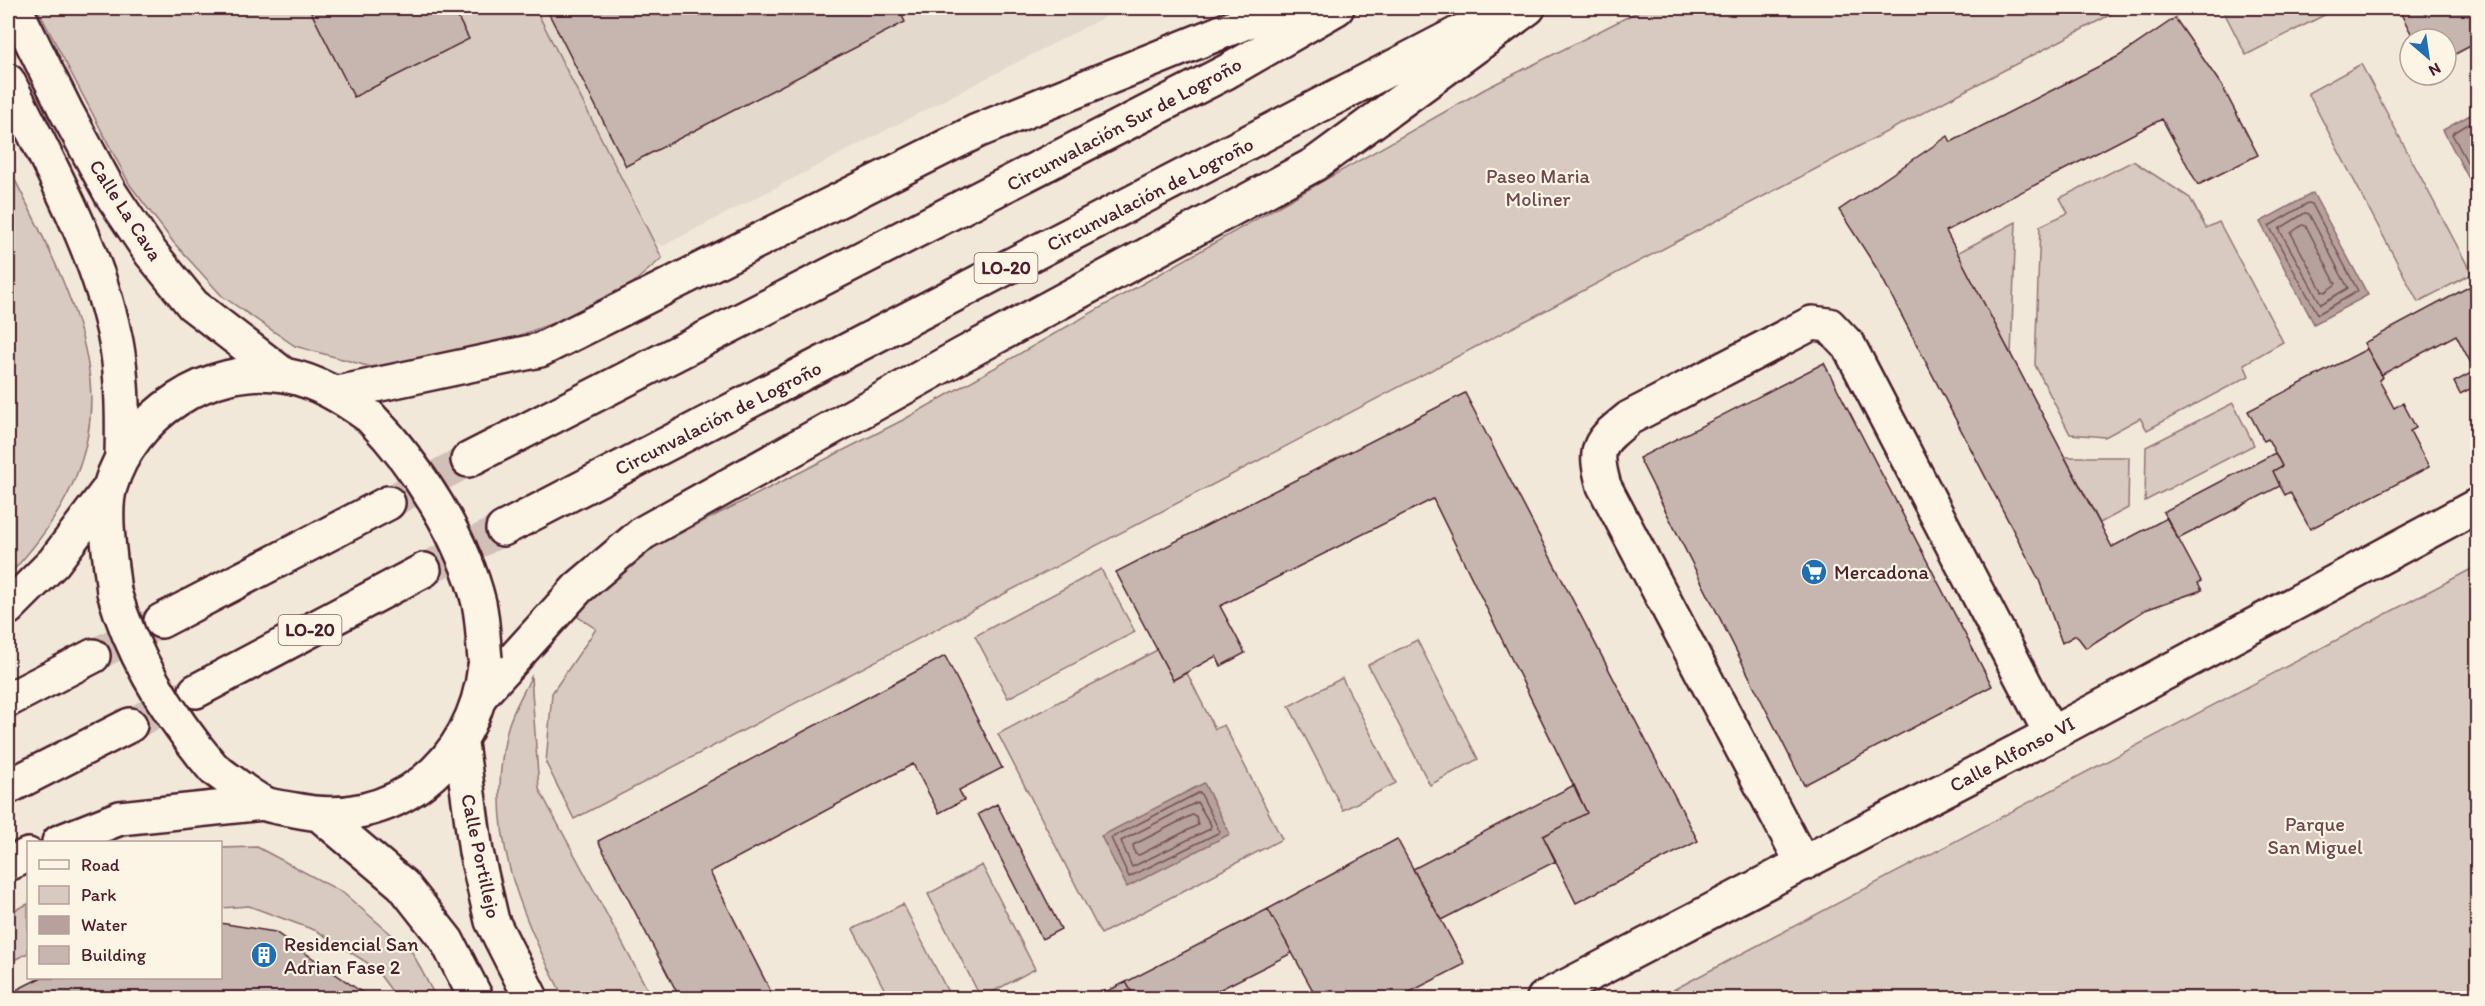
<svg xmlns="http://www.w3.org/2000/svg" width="2485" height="1006" font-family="Itim,sans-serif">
<rect width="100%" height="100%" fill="#f1e8da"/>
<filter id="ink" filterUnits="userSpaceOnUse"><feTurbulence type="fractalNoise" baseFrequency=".0167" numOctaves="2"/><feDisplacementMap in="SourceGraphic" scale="12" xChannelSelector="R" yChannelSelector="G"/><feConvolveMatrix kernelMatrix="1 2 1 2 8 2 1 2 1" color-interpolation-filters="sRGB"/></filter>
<g filter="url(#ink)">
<path fill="#e4d9cd" d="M535,8H1122L663,246L655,243Z"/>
<path fill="#d8cac0" stroke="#917476" stroke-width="1.5" d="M37,8H535L662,258L632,284L578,314L482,349L371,367L295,346L222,296L174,243L130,185Z
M1645,8H2123L574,819L546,763L552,693L596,629L572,613L651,548L903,420L1485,89Z
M2222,8H2338L2246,55Z
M2361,64L2472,274L2418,302L2308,93Z
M2133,161L2190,198L2206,228L2219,222L2283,342L2244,364L2249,376L2147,430L2140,418L2105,437L2070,434L2035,365L2040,226L2068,213L2060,198Z
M8,166C86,322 147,429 8,576Z
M2016,222L2011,355L1957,253Z
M2233,403L2254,445L2145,501L2146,447Z
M2065,457H2129L2128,508L2100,523Z
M2477,566V998H1658Z
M1101,569L1135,632L1008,698L975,636Z
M1417,640L1478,759L1430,785L1368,665Z
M1157,650L1173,680L1187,673L1215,729L1224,725L1282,839L1101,934L998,734Z
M531,677L539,789L652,998H564C519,913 484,829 507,731C511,713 523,694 531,677Z
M1342,678L1396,783L1343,810L1289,706Z
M257,847L342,892L412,952L436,998H397L374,967L317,931L249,906L221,908V848Z
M982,865L1035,969L981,998L928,894Z
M28,904V953L8,963V913Z
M903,904L951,998H889L853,929Z"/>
<path fill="#b6a19c" stroke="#8b6d6f" stroke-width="1.5" d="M2477,111V194L2443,130Z
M2313,193L2368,295L2314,324L2260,222Z
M1204,783L1230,834L1127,887L1101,836Z"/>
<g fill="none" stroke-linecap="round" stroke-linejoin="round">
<path stroke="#755358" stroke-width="1.5" d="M2478,118L2452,134L2478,182
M2308,203L2312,204L2358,291L2318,314L2269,226Z
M2305,213L2309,214L2348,288L2321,304L2279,229Z
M2302,225L2306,226L2336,284L2325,292L2322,291L2291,233Z
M1200,792L1220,832L1129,877L1111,838Z
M1197,802L1211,825L1210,829L1132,867L1121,841Z
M1192,815L1196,816L1198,825L1139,855L1135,854L1133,845Z"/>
</g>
<path fill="#c7b6af" stroke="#4a1f2b" stroke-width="1.5" d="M309,8H453L469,39L354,97Z
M546,8H898L905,22L626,166Z
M2398,8H2477L2478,42L2446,59V39H2414Z
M2175,18L2222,86L2258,155L2198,185L2162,119L1946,231L2112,547L2167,518L2201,581L2198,583L2202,590L2145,610L2086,648L2076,635L2062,643L2039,580L1879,272L1839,210L1948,136L1951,142L2119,56Z
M2478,282V323L2472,326L2478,336V385L2460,394L2454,382L2475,371L2456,335L2381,375L2364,343Z
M2367,349L2383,377L2379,380L2394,408L2403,403L2416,428L2410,431L2429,467L2310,529L2290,492L2285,495L2280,486L2273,471L2282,466L2268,439L2264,441L2248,411Z
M1824,363L1992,686L1804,785L1639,458Z
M1465,393L1698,841L1576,903L1543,836L1587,813L1433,499L1220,606L1245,653L1221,666L1216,656L1173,680L1116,572Z
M2275,453L2282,466L2273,471L2280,486L2178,539L2163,512Z
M945,656L1002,768L959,790L964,800L939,813L913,764L710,872L774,998H680L598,841Z
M1574,785L1587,813L1543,836L1556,861L1441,920L1413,869Z
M997,804L1061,929L1042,939L978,814Z
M1397,839L1465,964L1398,998H1317L1268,909Z
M1268,909L1292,953L1203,998H1135L1126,982Z
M220,923L275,932L370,998H8V994L40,978H220Z
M1126,982L1135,998H1093Z"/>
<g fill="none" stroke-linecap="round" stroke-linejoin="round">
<path stroke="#d0c0b7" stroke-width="33" stroke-dasharray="33 16" stroke-linecap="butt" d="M388,503L468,460
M424,570L503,529
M93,656L161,621
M130,725L192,693"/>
<g stroke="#4a1f2b" stroke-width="38">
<path id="minor" d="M1803,864L1604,486C1593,447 1598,443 1629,418L1812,323L1829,325L1849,346L2051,734
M1544,998L2051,734L2478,505"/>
</g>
<g stroke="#4a1f2b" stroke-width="38">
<path id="major" d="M15,8L66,111L111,194L150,252L193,305L284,375
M8,81C49,165 98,249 116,342C123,379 123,418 122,455
M114,592C111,564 102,512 110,487C131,415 210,363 284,375C317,381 344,398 370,417
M8,608L54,562L109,489
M461,743L476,852L492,921L531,998
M214,769C230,780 246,794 263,803C272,807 285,808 295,810C392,831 475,763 485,666
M320,815L403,885L447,941L476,998
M59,842L120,818L264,803
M8,864L28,855"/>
</g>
<g stroke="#4a1f2b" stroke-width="38">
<path id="highway" d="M338,393L540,350L977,131L1281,8
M468,460L1226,72L1337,8
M503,529L1482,21
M161,621L388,503
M196,691L424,570
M482,694L578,588L643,533L962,355L1315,164L1528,8
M8,700L93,656
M8,787L130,725"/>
</g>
<use href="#minor" stroke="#fcf5e5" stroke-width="33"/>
<use href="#major" stroke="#fcf5e5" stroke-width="33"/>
<use href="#highway" stroke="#fcf5e5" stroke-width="33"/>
<g stroke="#4a1f2b" stroke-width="38" stroke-linecap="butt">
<path id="major-bridge" d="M370,417C417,465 463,538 479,603C483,621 483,641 485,659
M114,592C133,658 170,717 214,769"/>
</g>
<use href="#major-bridge" stroke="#fcf5e5" stroke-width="33"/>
</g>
</g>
<defs>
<g id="supermarket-disc" transform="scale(1.35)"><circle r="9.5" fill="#1f6fb2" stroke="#fcf5e5"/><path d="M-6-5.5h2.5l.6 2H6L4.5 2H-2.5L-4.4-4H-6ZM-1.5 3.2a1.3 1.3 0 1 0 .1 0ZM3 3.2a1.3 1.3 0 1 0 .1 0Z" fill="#fff"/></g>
<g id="building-disc" transform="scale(1.35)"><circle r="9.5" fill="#1f6fb2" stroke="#fcf5e5"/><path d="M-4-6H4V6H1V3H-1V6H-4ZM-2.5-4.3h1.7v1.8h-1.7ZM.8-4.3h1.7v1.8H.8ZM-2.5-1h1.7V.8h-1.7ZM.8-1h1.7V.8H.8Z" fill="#fff"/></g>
</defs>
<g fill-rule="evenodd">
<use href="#supermarket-disc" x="1814" y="572"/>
<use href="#building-disc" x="264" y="955"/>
</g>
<g text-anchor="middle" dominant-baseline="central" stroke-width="4.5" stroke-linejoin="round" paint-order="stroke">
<g fill="#fcf5e5" stroke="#7f5f63" stroke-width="1.5">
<rect x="974.5" y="253" width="63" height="30" rx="4.5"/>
<rect x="278.5" y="615" width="63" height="30" rx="4.5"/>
</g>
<g font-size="18" font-weight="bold" fill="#4a1f2b">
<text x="1006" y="268">LO-20</text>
<text x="310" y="630">LO-20</text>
</g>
<g font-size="20" fill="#4a1f2b" stroke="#fcf5e5">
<text transform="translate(1124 124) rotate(-28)">Circunvalación Sur de Logroño</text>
<text transform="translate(1150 194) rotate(-27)">Circunvalación de Logroño</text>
<text transform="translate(126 210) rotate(57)">Calle La Cava</text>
<text transform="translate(718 418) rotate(-27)">Circunvalación de Logroño</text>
<text transform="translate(2012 754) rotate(-28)">Calle Alfonso VI</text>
<text transform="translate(481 856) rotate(78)">Calle Portillejo</text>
</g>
<g font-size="20" fill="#6e4a50" stroke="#fcf5e5">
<text x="1538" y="176">Paseo Maria<tspan x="1538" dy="23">Moliner</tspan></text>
<text x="2315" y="824">Parque<tspan x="2315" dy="23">San Miguel</tspan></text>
</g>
<g font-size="20" fill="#4a1f2b" stroke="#fcf5e5" text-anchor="start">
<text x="1834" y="572">Mercadona</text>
<text x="284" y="944">Residencial San<tspan x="284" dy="23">Adrian Fase 2</tspan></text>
</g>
</g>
<rect width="2485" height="1006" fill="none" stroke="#fcf5e5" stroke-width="30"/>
<rect x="15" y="15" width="2455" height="976" fill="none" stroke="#4a1f2b" stroke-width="2" filter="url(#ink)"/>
<rect x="27" y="841" width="195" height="138" fill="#fcf5e5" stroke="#b59f9b" stroke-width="1.5"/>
<rect x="39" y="860" width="30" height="9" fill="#fcf5e5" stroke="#b59f9b" stroke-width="1.5"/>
<text x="81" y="871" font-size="18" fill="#4a1f2b">Road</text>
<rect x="39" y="886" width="30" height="18" fill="#d8cac0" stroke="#b59f9b" stroke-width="1.5"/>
<text x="81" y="901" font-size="18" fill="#4a1f2b">Park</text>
<rect x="39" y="916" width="30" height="18" fill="#b6a19c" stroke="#b59f9b" stroke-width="1.5"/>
<text x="81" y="931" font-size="18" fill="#4a1f2b">Water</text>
<rect x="39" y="946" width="30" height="18" fill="#c7b6af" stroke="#b59f9b" stroke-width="1.5"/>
<text x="81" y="961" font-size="18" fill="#4a1f2b">Building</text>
<g transform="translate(2428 57) rotate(151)"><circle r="28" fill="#fcf5e5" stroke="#b59f9b" stroke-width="1.5"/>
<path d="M0-4.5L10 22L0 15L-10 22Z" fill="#1f6fb2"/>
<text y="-9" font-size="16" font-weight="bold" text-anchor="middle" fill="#4a1f2b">N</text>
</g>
</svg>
